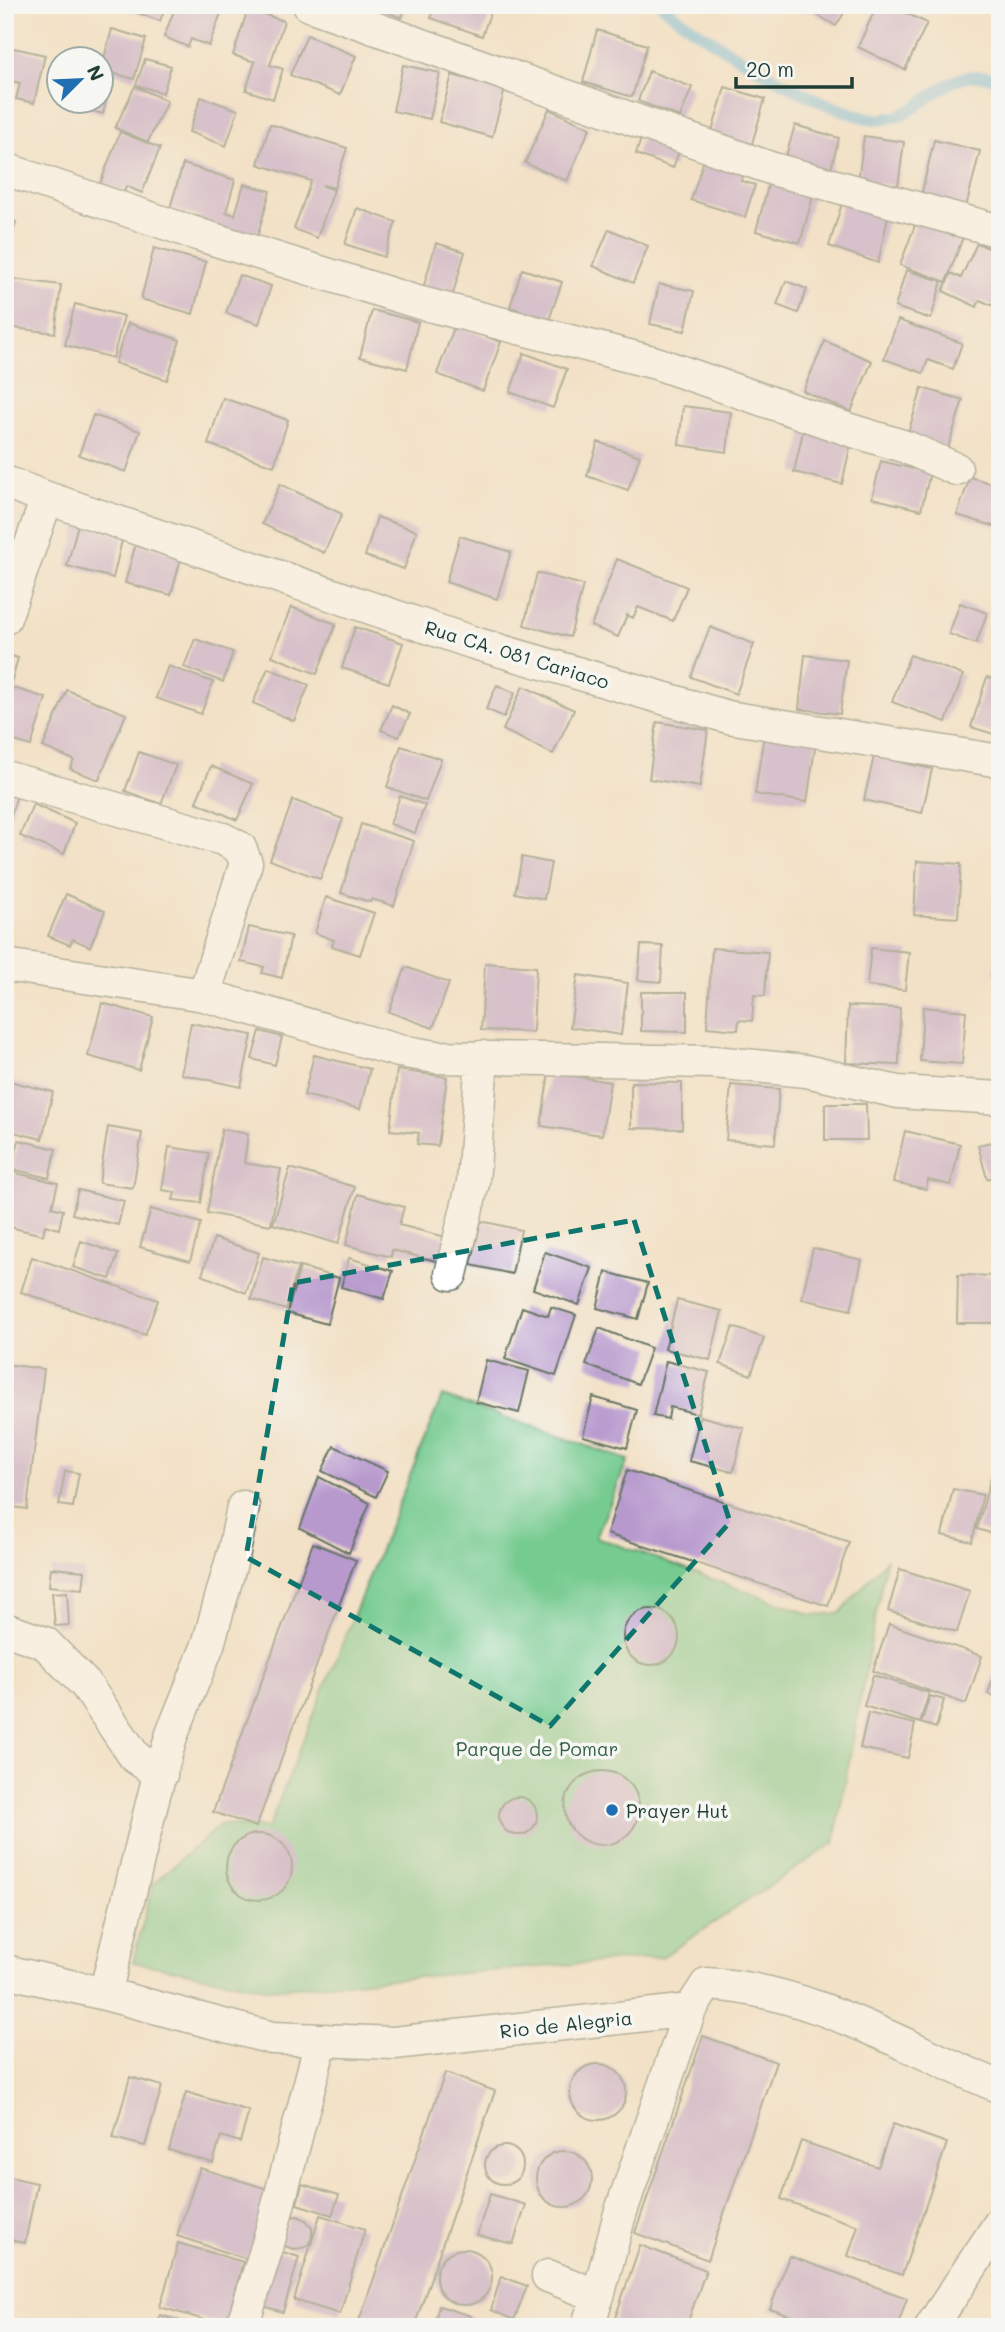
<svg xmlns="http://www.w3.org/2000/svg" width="1005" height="2332" font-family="Mali,sans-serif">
<rect width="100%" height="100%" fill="#f6f6f2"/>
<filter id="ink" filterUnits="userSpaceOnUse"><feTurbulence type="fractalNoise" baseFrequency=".0143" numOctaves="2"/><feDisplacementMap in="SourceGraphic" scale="14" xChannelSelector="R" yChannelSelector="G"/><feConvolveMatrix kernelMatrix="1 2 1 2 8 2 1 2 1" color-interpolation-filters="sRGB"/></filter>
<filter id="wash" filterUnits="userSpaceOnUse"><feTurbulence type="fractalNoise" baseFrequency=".00686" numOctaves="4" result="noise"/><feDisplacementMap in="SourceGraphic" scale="28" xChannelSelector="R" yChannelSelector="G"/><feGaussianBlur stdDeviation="1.57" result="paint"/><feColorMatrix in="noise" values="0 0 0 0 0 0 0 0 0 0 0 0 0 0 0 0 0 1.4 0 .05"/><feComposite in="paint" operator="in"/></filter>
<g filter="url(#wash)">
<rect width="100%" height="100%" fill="#f2e1c6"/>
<path fill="#76cb90" stroke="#4a8462" stroke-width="2" d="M442,1396L628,1460L596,1537L812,1615L840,1613L886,1560L834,1843L662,1957L269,1989L133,1962L153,1883L221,1824L268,1828Z"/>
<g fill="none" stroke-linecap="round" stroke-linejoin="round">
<path stroke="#61b2dc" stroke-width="12" d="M662,5C697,36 840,124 884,119C932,114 942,61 1000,80"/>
</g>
<g id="blocks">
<path fill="#b799ce" d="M116,5H166L160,21Z
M176,5H224L209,46L191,39L188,47L164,37Z
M369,5H406L402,18Z
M435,5H493L482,36L431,18Z
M801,5H849L836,26Z
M877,5H889L927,23L905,70L858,47Z
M248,9L284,21L270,65L283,69L273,99L246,90L255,62L233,55Z
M112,29L146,39L134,79L113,73L103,114L66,104L67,102H102V65Z
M597,30L647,45L632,97L583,82Z
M307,35L356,56L340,95L290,75Z
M5,46L45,55L34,103L16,99L20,83L5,80Z
M145,59L171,66L163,93L136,85Z
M403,65L440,73L430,119L393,111Z
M649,71L692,87L680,117L638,101Z
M452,75L505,89L492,137L439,122Z
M135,86L167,101L148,142L115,128Z
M725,87L765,99L751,147L711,135Z
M201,97L238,110L226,146L189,132Z
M549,109L590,128L567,181L525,163Z
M270,124L347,148L334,188L322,185L334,190L317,238L294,229L311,181L258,164Z
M795,125L839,138L829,176L784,163Z
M645,126L683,140L673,168L636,154Z
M120,132L160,148L142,193L126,186L124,193L100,184Z
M864,136L904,142L898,186L858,181Z
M934,140L980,151L966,207L921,196Z
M707,150L747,163L741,181L755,185L745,217L691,200Z
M183,164L235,180L226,212L235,215L244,184L270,191L257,238L197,229L200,217L170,208Z
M769,182L814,193L800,243L756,231Z
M843,200L889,212L878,263L829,246Z
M357,208L396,222L384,257L345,244Z
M5,218L16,222L6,255H5Z
M917,220L963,237L946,282L900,265Z
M609,229L648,246L633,283L593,266Z
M436,243L465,252L452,297L423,289Z
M977,243L1000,253V309L980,300L977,307L943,291L951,273L961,278Z
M154,248L206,262L193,314L141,299Z
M522,269L562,282L549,320L510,307Z
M906,270L942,281L931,319L895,307Z
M239,275L271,286L259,324L226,313Z
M5,278L61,285L55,333L5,327Z
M786,281L807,289L798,313L777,305Z
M659,284L694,291L685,331L650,324Z
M75,304L124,316L113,358L65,345Z
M372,310L418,322L407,369L360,357Z
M898,320L962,343L953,369L928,360L923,373L884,359Z
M128,323L180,340L167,380L115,363Z
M455,325L501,342L483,391L437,374Z
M825,341L872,361L851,412L803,391Z
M524,353L567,369L553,408L510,392Z
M922,388L963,400L948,448L907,436Z
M223,398L288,420L274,466L208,444Z
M683,406L731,412L727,452L679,445Z
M93,415L140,431L126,472L79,455Z
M803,431L851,443L842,484L794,472Z
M598,442L640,456L628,490L587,476Z
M881,461L930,473L921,510L872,498Z
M970,477L1000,486V528L957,515Z
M280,484L342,514L324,553L262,524Z
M377,517L417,531L404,569L365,556Z
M78,524L123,536L113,578L67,566Z
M460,536L511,552L497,599L446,582Z
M136,543L182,555L171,595L125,583Z
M617,559L687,587L673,621L638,607L633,618L627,615L618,637L591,626Z
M537,573L583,585L570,637L524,625Z
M960,603L987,613L976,644L949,634Z
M291,607L336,624L317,674L272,656Z
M355,627L403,643L389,683L342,668Z
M710,627L754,644L736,694L691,677Z
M195,639L233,652L223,682L184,667Z
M5,654L18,658L10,687L46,698L31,746L5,738Z
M805,655L847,660L840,714L799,709Z
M910,655L963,675L946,722L892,702Z
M168,666L213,682L201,714L156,698Z
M268,668L309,685L294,721L253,703Z
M995,671L1000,672V736L971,727L987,677L993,679Z
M497,685L515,693L504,717L486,709Z
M523,686L574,710L553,754L503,730Z
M67,690L126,714L99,780L70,769L74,760L43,747Z
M392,705L410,714L399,737L381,730Z
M657,722L708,730L700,787L649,779Z
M764,734L816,741L807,802L755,794Z
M401,746L441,759L426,801L387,787Z
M139,752L176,765L161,804L125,791Z
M874,756L932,769L922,813L864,800Z
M211,766L253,784L237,820L196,802Z
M5,784L19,788L6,832H5Z
M400,796L425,805L415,833L390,824Z
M293,800L343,819L320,879L270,860Z
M33,804L75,823L64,854L20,836Z
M361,824L414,841L394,906L372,899L370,902L341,893Z
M522,857L551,863L544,899L515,893Z
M917,861L961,864L958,918L914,915Z
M66,894L105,911L90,947L73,939L70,945L48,936Z
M326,897L374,913L360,955L332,946L334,940L315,933Z
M249,927L291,936L282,978L262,973L264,967L241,962Z
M997,943H1000V975L994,974Z
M641,945L663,946L661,982L638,980Z
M712,948L768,952L765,996L754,995L752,1021L739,1020L738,1030L707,1027Z
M871,948L909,952L905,990L867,986Z
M485,963L536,967L533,1032L481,1030Z
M406,967L449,983L433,1028L389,1012Z
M578,975L628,983L621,1035L570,1027Z
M641,992H687V1032L641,1031Z
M102,1003L153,1017L139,1070L88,1056Z
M848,1006L900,1008L899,1065L846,1063Z
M923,1007L966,1011L962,1064L920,1061Z
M191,1023L252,1035L241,1087L181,1074Z
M260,1031L282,1037L275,1065L252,1059Z
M314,1055L370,1069L360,1109L304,1095Z
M397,1070L447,1077L438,1146L417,1144L419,1133L390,1130Z
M549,1072L610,1082L602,1135L541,1126Z
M5,1080L53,1092L42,1139L5,1130Z
M631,1082L682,1083V1129L631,1128Z
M731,1085L779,1089L775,1144L726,1140Z
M825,1104H866L867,1140H825Z
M108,1127L142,1133L133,1188L99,1183Z
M222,1129L248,1134L244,1163L281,1169L271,1225L207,1213Z
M905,1131L960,1144L951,1185L928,1180L926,1189L893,1182Z
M19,1140L56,1149L49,1178L12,1169Z
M1000,1140V1175L987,1179L978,1145Z
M169,1147L209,1153L201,1203L173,1200L175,1192L162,1190Z
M290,1168L355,1187L338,1244L273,1224Z
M12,1172L58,1183L52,1207L63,1210L59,1229L45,1225L43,1235L5,1226V1198Z
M78,1190L124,1201L118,1225L72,1214Z
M358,1194L404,1207L399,1225L446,1237L440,1262L392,1250L391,1257L346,1245Z
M151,1209L201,1223L190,1261L140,1247Z
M481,1221L521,1230L512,1274L471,1265Z
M214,1238L259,1253L246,1293L202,1275Z
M81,1241L118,1254L110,1279L73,1267Z
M813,1248L862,1260L851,1310L802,1299Z
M545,1252L592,1268L579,1305L533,1289Z
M32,1257L158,1300L145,1335L21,1292Z
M263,1257L298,1267L286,1310L251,1299Z
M349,1258L393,1271L384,1299L341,1287Z
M300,1267L339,1278L327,1324L287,1313Z
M606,1272L648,1283L638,1319L597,1308Z
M958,1275L1000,1276V1323H957Z
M677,1300L722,1311L710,1360L665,1349Z
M522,1307L548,1316L551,1307L576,1315L556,1376L505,1359Z
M733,1327L764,1338L751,1375L720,1364Z
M599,1328L651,1348L638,1384L586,1365Z
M486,1360L529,1371L519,1413L476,1402Z
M666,1361L709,1372L698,1414L670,1407L668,1419L653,1416Z
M5,1364L44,1369L27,1509L5,1506Z
M593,1397L637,1410L627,1448L583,1436Z
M700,1416L744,1428L733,1472L689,1461Z
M334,1446L388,1471L376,1497L322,1471Z
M627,1470L849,1542L828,1606L607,1534Z
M65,1471L79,1473L73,1507L59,1505Z
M992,1473L1000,1476V1536L977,1529Z
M319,1477L370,1503L349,1553L300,1528Z
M953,1489L983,1495L972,1542L942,1535Z
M313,1543L356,1560L256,1827L213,1812Z
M51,1568L85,1571L83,1589L49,1586Z
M900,1569L970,1591L957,1632L888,1611Z
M67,1592L69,1625L55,1626L52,1593Z
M623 1637a28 28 0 1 1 56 0a28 28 0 1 1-56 0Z
M889,1624L982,1656L966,1704L873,1671Z
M999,1659H1000V1698L988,1694Z
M873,1675L929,1693L920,1723L864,1706Z
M930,1696L944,1700L936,1728L921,1723Z
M868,1713L915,1724L908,1758L860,1748Z
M565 1808a37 37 0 1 1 74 0a37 37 0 1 1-74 0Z
M499 1816a19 19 0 1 1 38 0a19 19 0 1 1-38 0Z
M226 1867a33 33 0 1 1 66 0a33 33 0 1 1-66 0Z
M703,2036L776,2062L708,2260L635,2233Z
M570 2092a28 28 0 1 1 56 0a28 28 0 1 1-56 0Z
M445,2073L495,2091L414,2327H357Z
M130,2077L162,2086L145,2146L113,2138Z
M186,2092L249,2111L240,2142L221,2136L213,2163L169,2150Z
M893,2124L947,2143L902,2275L848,2256L858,2226L781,2199L801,2141L878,2167Z
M485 2165a19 19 0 1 1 38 0a19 19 0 1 1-38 0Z
M536 2179a28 28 0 1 1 56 0a28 28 0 1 1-56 0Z
M200,2168L274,2191L247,2259L177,2236Z
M5,2176L37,2183L25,2243L5,2239Z
M302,2184L339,2195L332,2215L297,2204Z
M490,2194L526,2205L513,2244L477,2235Z
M320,2215L365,2229L340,2314L294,2300Z
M298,2216L306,2220L312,2227V2236L309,2244L302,2248L293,2249L285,2246L280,2238L290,2217Z
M178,2243L243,2262L226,2326L160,2307Z
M640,2245L706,2270L686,2327H612Z
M436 2277a28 28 0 1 1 56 0a28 28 0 1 1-56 0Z
M273,2249L299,2257L283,2312L256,2304Z
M789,2256L907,2298L897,2327H787L791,2316L770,2309Z
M501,2276L527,2286L514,2320L491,2310Z
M439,2306L471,2316L468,2327H433Z
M160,2315L197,2326V2327H157Z"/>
</g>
</g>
<g filter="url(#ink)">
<use href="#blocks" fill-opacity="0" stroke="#697667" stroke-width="2"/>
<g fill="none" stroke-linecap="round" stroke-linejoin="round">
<g stroke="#697667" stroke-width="35">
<path id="street" d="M309,5L773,169L1000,231
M5,169L200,235L417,302L656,363L850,430L906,447L956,469
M5,482L47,498L5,618
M47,498L474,643L728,717L1000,761
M5,777L223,839L240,848L246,863L204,995
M5,965L204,995L399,1051L436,1057L714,1062L806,1071L898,1092L1000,1098
M451,1274L473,1183L482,1057
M5,1629L45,1643L86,1685L135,1757L161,1775
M5,1971L105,1994L272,2038L394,2043L690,2010L707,1984C811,1989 905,2048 1000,2087
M105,1994L155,1791L172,1734L208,1645L234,1552L243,1507
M548,2276L598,2296
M242,2327L268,2244L321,2041
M587,2327L598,2296L620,2214L690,2010
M931,2327L1000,2223"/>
</g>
<use href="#street" stroke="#fff" stroke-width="32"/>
</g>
</g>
<path d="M0 0H1005V2332H0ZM634,1220L730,1522L550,1726L246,1557L293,1283Z" fill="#f2e1c6" fill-opacity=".55" fill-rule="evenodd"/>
<path fill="none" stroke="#0f766e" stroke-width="5" stroke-dasharray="14 9" stroke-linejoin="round" d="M634,1220L730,1522L550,1726L246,1557L293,1283Z"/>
<circle fill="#1f6fb2" stroke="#f6f6f2" stroke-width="2.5" cx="612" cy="1810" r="7"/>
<g text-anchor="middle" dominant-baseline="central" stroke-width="7" stroke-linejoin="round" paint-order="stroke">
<g font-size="19" fill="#1f3d34" stroke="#f6f6f2">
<text transform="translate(517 654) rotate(17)">Rua CA. 081 Cariaco</text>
<text transform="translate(566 2024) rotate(-6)">Rio de Alegria</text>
</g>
<g font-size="19" fill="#35604b" stroke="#f6f6f2">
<text x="537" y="1748">Parque de Pomar</text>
</g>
<g font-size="19" fill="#1f3d34" stroke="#f6f6f2" text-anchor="start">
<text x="626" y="1810">Prayer Hut</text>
</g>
</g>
<rect width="1005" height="2332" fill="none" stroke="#f6f6f2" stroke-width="28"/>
<g transform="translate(80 80) rotate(66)"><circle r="33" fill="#f6f6f2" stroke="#a0aca6" stroke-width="2"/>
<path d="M0-5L12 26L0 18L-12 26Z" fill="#1f6fb2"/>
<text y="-10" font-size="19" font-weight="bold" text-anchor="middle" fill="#1f3d34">N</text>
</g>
<path d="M736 77v10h116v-10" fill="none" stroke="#1f3d34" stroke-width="3.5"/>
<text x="746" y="77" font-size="21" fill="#1f3d34" stroke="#f6f6f2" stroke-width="5" paint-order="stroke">20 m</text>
</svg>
